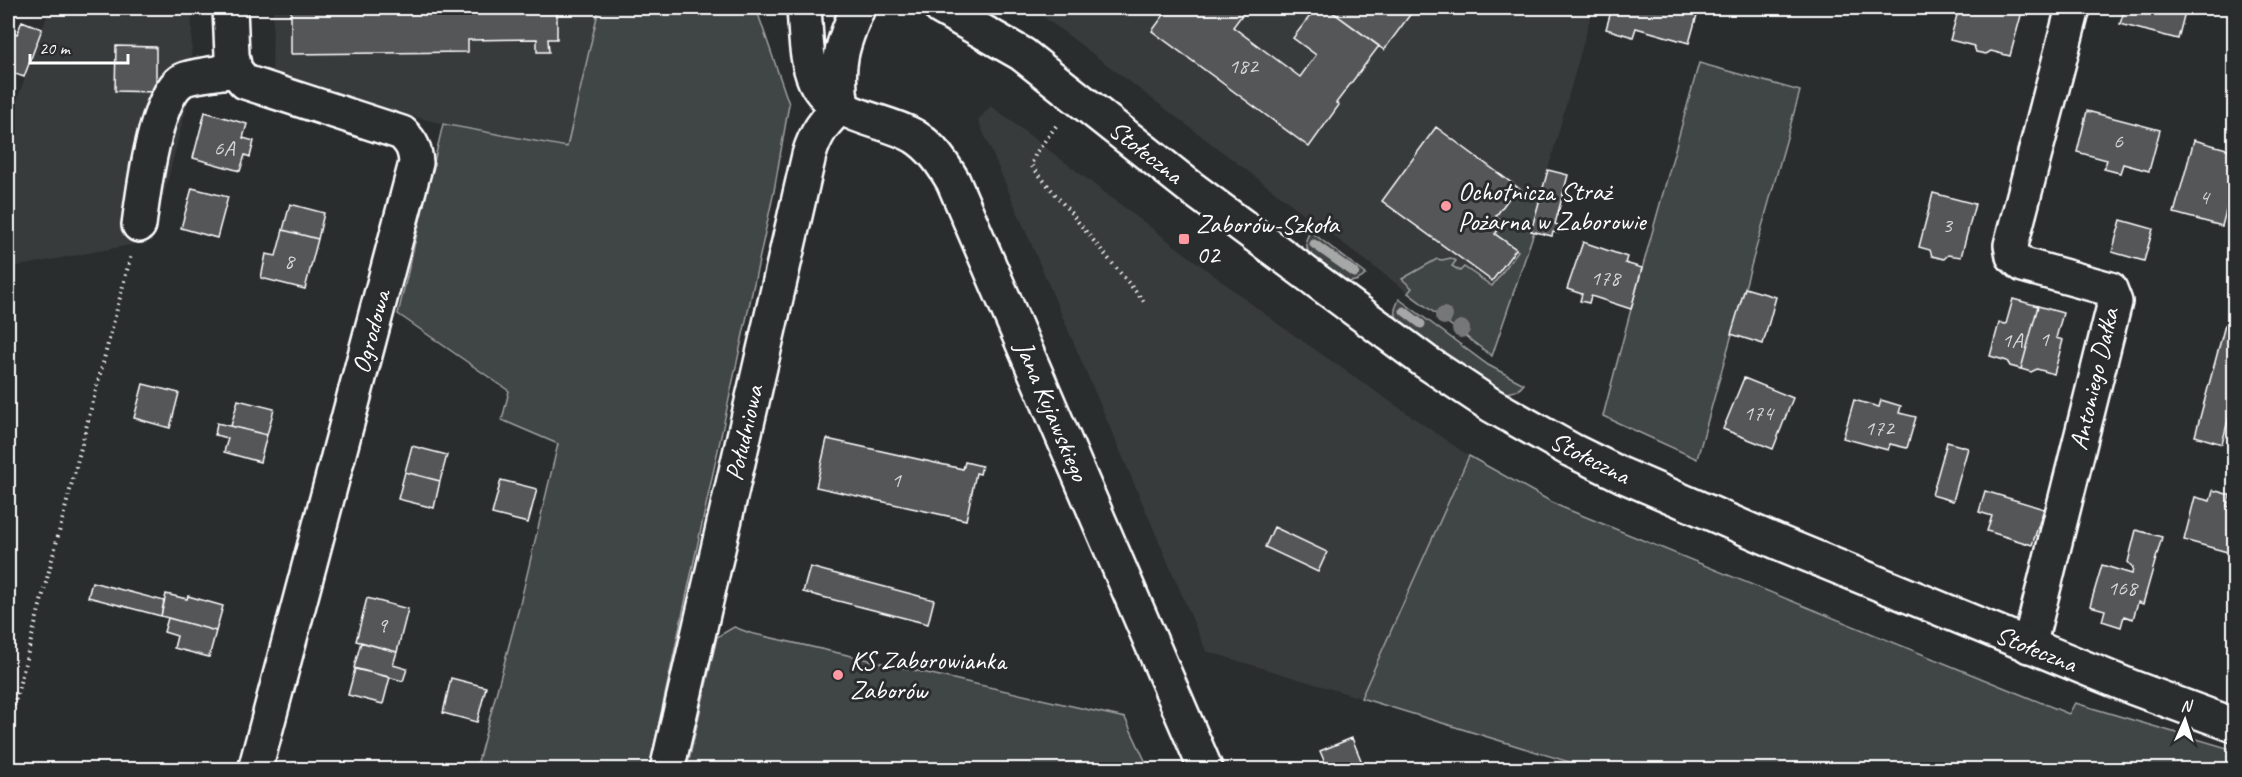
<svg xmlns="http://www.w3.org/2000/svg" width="2242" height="777" font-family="Caveat,sans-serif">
<rect width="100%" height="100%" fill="#2a2d2e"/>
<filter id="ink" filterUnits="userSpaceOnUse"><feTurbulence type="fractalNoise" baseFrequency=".0167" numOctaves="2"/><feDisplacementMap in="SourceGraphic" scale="12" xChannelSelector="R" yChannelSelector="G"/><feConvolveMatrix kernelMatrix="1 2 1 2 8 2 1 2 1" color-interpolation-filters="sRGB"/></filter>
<g filter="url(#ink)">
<path fill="#373a3b" d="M50,8H192L191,90L152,241L8,268V125Z
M273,8H599L567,148L443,124L272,80Z
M1032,8H1593L1531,231L1534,232L1492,356Z
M991,106L1278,324L1469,456L1361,698L1206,651L978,120Z"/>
<path fill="#414445" stroke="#a0a2a2" stroke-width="1.5" d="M599,8H756L789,104L774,191L649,769H476L520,604L558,444L502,420L509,391L398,314L443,124L567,147Z
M1699,63L1800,91L1697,459L1603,416L1631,309Z
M1517,187L1540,201L1531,231L1534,232L1492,356L1408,293L1412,288L1402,279L1437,259L1442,260L1451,258L1456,261L1452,266L1460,271L1464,267L1492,286L1518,251L1495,234L1504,222L1496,216Z
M1310,231L1366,274C1361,280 1355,282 1347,282L1308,252L1306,240Z
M1399,299L1488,365L1524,384C1519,391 1513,392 1506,393L1460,364L1397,320L1395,309Z
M1469,456L1559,506L2069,714L2075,703L2234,750V769H1592L1361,698Z
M734,627L750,633L1125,718L1149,769H687L717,637Z"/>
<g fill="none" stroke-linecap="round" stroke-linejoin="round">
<path stroke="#a6a7a7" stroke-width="9" d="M1314,244L1355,273
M1404,311L1421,324"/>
</g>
<path fill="#555758" stroke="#fff" stroke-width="1.5" d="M291,8H557V39H548L549,52H537V39L468,40V52L291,54Z
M1169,8H1247L1233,27L1300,77L1316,55L1293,38L1316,8H1327L1379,46L1336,103L1339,105L1309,147L1152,31Z
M1327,8H1415L1384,50Z
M1612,8H1699L1689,43L1636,28L1633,37L1606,29Z
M1959,8H2023L2010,56L1991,51L1986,54L1976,52L1974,46L1950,40Z
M2125,8H2186L2178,39L2120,24Z
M22,21L42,29L24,77L8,71L11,55L8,54V40L11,32L17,34Z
M116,46L156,47V92L115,91Z
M2087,111L2160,130L2149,171L2123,164L2120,173L2104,169L2107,160L2077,152Z
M205,112L247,124L243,138L254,141L250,157L245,155L240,171L193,158Z
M1436,127L1517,187L1493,220L1501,226L1495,234L1516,249L1492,281L1382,201Z
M2194,140L2234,151V181L2222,226L2174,213Z
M1548,170L1568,175L1555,224L1561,226L1559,233L1553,232L1552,236L1531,231Z
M192,188L228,197L217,238L181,228Z
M1933,193L1975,204L1961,257L1948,255L1944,259L1932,256L1930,250L1919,247Z
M290,204L324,213L318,239L283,230Z
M2121,220L2153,229L2144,261L2112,252Z
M283,230L318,239L305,289L261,278L266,254L276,256Z
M1583,242L1627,257L1625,263L1642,268L1631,309L1591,296L1589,303L1580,301L1582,294L1567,289Z
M1745,288L1776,297L1763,344L1731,334Z
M2013,299L2038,306L2021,369L2010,366L2007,361L1990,356L1999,323L2006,324Z
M2038,306L2063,313L2056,338L2063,340L2054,374L2037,369L2031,372L2021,369Z
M2225,325L2234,327V397L2222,444L2195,436Z
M1744,378L1793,398L1773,449L1723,429Z
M143,384L179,393L170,428L134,418Z
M238,400L274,409L267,435L231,426Z
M1854,400L1879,407L1881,400L1901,406L1899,413L1916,417L1907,448L1890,444L1888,450L1843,438Z
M217,423L267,435L260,462L224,452L228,438L215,435Z
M827,439L963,469L965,462L982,466L980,474L976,473L966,520L816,487Z
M1947,442L1968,448L1953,501L1932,495Z
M412,446L447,455L440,481L405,472Z
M405,472L440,481L434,508L398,499Z
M501,480L537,489L528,523L492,514Z
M2213,490L2230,495L2227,506L2234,508V541L2231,553L2184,540L2195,497L2210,501Z
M1985,491L2044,509L2032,545L1987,531L1992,516L1979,512Z
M1274,527L1327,552L1318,572L1265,547Z
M2136,530L2162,537L2143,604L2138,602L2133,619L2124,616L2121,627L2102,621L2105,610L2090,606L2102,565L2132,574L2133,568L2128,562Z
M810,567L934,600L928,624L803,592Z
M92,582L164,601L161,616L88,597Z
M166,594L187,599L188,596L223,606L216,631L161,616Z
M367,598L408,609L397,652L356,641Z
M168,618L216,631L209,657L174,648L177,636L164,632Z
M361,642L397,652L393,665L407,669L403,681L354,668Z
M355,669L390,677L383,704L348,695Z
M451,678L486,687L477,722L443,713Z
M1352,738L1365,770H1328L1320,751Z"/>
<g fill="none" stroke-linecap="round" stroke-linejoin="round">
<g stroke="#fff" stroke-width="38">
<path id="minor" d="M230,8L232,55L235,70L245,82L402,133C412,143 415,149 416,163L255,770
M139,225C143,194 155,98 181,81C188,76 225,72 235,70
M2029,646L2115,302L2110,289L2023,265L2013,256L2011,245L2073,8
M667,770L809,155C815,134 825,120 842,106"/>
</g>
<g stroke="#fff" stroke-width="38">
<path id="major" d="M804,8C806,31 805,58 815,81C833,118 882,118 914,136C932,147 943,164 953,181L1206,770
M941,8L1022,54L1190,187L1426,362L1491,405L1571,450L1622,475L1782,544L2134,688L2234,725
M842,106C835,66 842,44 858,8"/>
</g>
<path stroke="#fff" stroke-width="4" stroke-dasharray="1.5 4.5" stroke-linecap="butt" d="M1056,126L1036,153L1031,165L1146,304
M8,729L131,255"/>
<use href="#minor" stroke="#2a2d2e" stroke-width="33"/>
<use href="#major" stroke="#2a2d2e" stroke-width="33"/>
</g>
<g fill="#757778">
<circle cx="1444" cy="316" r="9"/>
<circle cx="1461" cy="329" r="9"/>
</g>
</g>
<g fill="#ff9aa2" stroke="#2a2d2e" stroke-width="2">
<circle cx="1446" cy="206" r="6"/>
<rect x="1178" y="233" width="12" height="12" rx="3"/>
<circle cx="838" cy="675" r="6"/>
</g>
<g text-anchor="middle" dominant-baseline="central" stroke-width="6" stroke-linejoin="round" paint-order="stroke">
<g font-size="22" fill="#d4d5d5">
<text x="1243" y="66">182</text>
<text x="2118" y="141">6</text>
<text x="224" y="148">6A</text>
<text x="2204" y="197">4</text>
<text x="1947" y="225">3</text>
<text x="289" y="261">8</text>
<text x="1605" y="278">178</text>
<text x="2044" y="339">1</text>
<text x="2012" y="340">1A</text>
<text x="1758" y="413">174</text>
<text x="1879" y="428">172</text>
<text x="896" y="480">1</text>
<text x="2122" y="588">168</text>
<text x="382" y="625">9</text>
</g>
<g font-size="26" fill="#fff" stroke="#2a2d2e">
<text transform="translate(1146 152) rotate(38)">Stołeczna</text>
<text transform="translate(371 332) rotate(-75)">Ogrodowa</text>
<text transform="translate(2094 379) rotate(-77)">Antoniego Dałka</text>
<text transform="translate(1052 411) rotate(67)">Jana Kujawskiego</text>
<text transform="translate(744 433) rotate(-77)">Południowa</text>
<text transform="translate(1590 458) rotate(27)">Stołeczna</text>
<text transform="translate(2036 649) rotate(22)">Stołeczna</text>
</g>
<g font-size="26" fill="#fff" stroke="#2a2d2e" text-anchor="start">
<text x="1458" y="191">Ochotnicza Straż<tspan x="1458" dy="30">Pożarna w Zaborowie</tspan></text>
<text x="1196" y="224">Zaborów-Szkoła<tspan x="1196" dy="30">02</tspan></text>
<text x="850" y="660">KS Zaborowianka<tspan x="850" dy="30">Zaborów</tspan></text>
</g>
</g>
<rect width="2242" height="777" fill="none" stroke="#2a2d2e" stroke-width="30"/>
<rect x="15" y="15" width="2212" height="747" fill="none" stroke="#fff" stroke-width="2" filter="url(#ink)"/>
<g transform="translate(2185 720) rotate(3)" stroke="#2a2d2e" stroke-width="4.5" paint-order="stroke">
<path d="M0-4.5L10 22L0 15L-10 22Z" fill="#ffffff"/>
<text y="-9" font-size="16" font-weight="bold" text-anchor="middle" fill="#ffffff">N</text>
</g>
<path d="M30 54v9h98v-9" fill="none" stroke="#ffffff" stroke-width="3"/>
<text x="39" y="54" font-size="18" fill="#ffffff" stroke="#2a2d2e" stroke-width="4.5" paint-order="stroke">20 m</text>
</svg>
